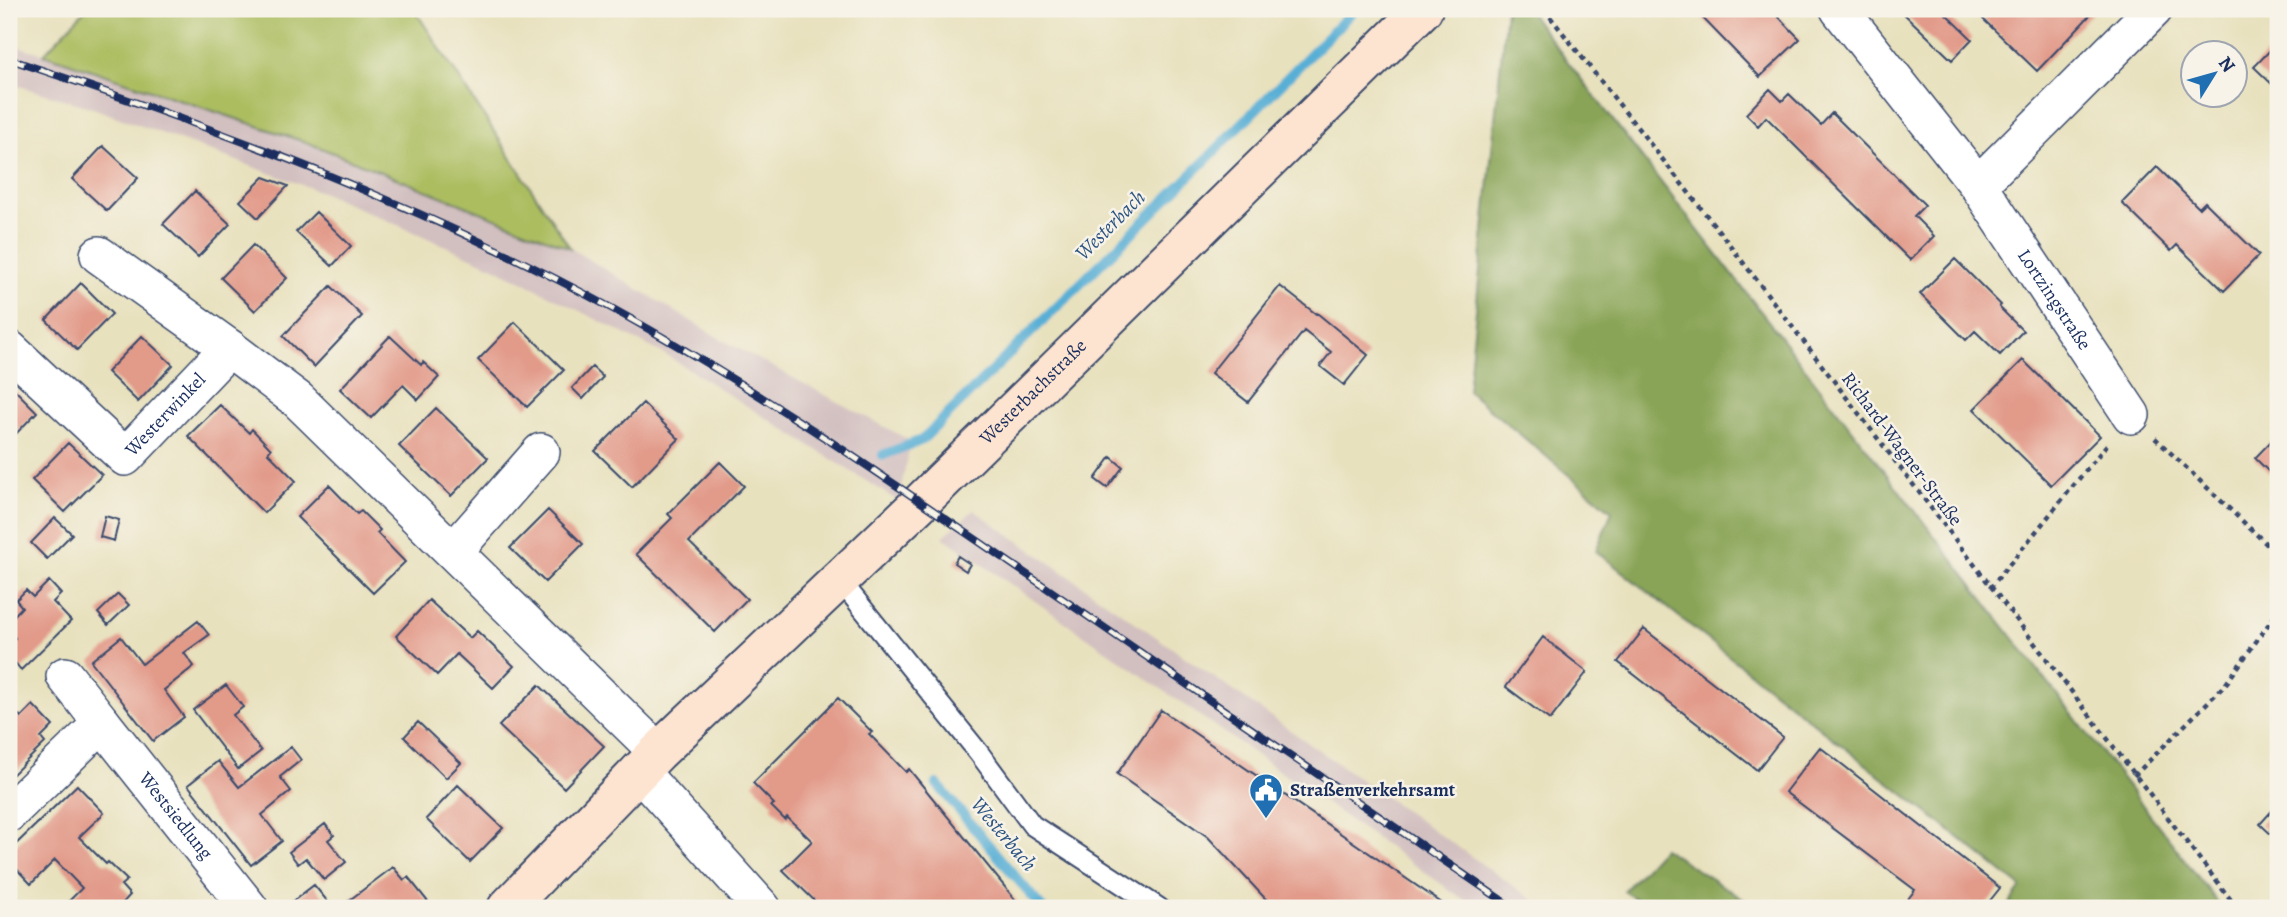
<svg xmlns="http://www.w3.org/2000/svg" width="2287" height="917" font-family="Alegreya,serif">
<rect width="100%" height="100%" fill="#f7f3e8"/>
<filter id="ink" filterUnits="userSpaceOnUse"><feTurbulence type="fractalNoise" baseFrequency=".0143" numOctaves="2"/><feDisplacementMap in="SourceGraphic" scale="14" xChannelSelector="R" yChannelSelector="G"/><feConvolveMatrix kernelMatrix="1 2 1 2 8 2 1 2 1" color-interpolation-filters="sRGB"/></filter>
<filter id="wash" filterUnits="userSpaceOnUse"><feTurbulence type="fractalNoise" baseFrequency=".00686" numOctaves="4" result="noise"/><feDisplacementMap in="SourceGraphic" scale="28" xChannelSelector="R" yChannelSelector="G"/><feGaussianBlur stdDeviation="1.57" result="paint"/><feColorMatrix in="noise" values="0 0 0 0 0 0 0 0 0 0 0 0 0 0 0 0 0 1.4 0 .05"/><feComposite in="paint" operator="in"/></filter>
<g filter="url(#wash)">
<rect width="100%" height="100%" fill="#e8e1be"/>
<path fill="#d2bfc0" d="M9,44L44,54L311,144L570,248L719,338L911,441L898,501L666,355L494,267L324,193L90,107L9,83Z
M974,510L1545,908H1476L943,537Z"/>
<path fill="#acbd60" stroke="#64765f" stroke-width="2" d="M86,9H414L570,248L311,144L44,54Z"/>
<path fill="#89a456" stroke="#526a5a" stroke-width="2" d="M1506,9H1527L2222,908H2006L2021,887L1596,551L1612,511L1468,391Z
M1663,848L1757,908H1649L1624,891Z"/>
<g fill="none" stroke-linecap="round" stroke-linejoin="round">
<path stroke="#59afd5" stroke-width="10" d="M883,455L922,440L1208,158L1355,9
M937,784L1042,908"/>
</g>
<g id="blocks">
<path fill="#e29a89" d="M1694,9H1771L1800,39L1760,77Z
M1899,9H1941L1972,39L1952,60Z
M1993,9H2096L2037,71L1983,19Z
M2278,42V90L2254,67Z
M1770,89L1782,101L1789,94L1821,125L1832,113L1925,205L1914,216L1934,236L1910,260L1766,117L1758,126L1746,114Z
M103,146L138,178L107,211L72,179Z
M2157,167L2199,208L2205,202L2259,255L2224,291L2177,245L2171,251L2122,203Z
M264,177L288,186L258,218L240,201Z
M195,191L230,224L198,257L163,224Z
M316,212L351,246L332,266L296,232Z
M253,245L287,278L255,311L221,278Z
M1955,259L2001,305L1999,307L2023,331L2000,355L1975,331L1966,340L1920,294Z
M81,283L112,314L77,350L46,320Z
M331,286L362,316L314,367L283,336Z
M1280,286L1316,314L1317,313L1368,355L1344,385L1320,366L1331,352L1304,331L1248,402L1211,373Z
M515,322L564,370L527,407L478,360Z
M142,336L173,365L138,402L107,372Z
M390,336L421,365L423,362L439,377L418,400L403,385L371,418L340,389Z
M2023,360L2100,436L2051,485L1974,409Z
M592,367L603,377L583,399L572,388Z
M9,384L37,412L9,441Z
M643,403L679,439L632,487L595,451Z
M220,405L249,433L252,429L271,449L268,453L296,481L264,513L188,436Z
M436,408L488,458L451,496L399,446Z
M2278,434V481L2255,458Z
M68,443L102,475L65,512L32,480Z
M1111,457L1123,467L1107,488L1095,479Z
M720,462L744,486L689,542L747,599L715,632L636,554L672,518L668,514Z
M329,485L357,514L361,511L380,530L377,533L405,562L373,593L297,517Z
M548,510L583,544L545,582L510,548Z
M105,516L119,520L114,541L100,537Z
M55,518L72,534L47,559L31,543Z
M958,556L970,564L966,571L954,563Z
M49,581L61,594L53,602L71,621L21,670L9,655V644L15,638L9,631V621L22,607L16,600L26,590L33,597Z
M118,594L129,605L108,625L98,613Z
M429,600L470,638L477,631L514,666L493,688L457,654L437,675L396,636Z
M198,621L209,635L184,653L194,666L164,690L184,717L153,741L91,661L121,637L142,664Z
M1644,629L1783,737L1757,770L1618,662Z
M1543,637L1587,672L1550,720L1506,687Z
M226,685L243,707L233,715L261,751L238,769L193,710Z
M539,685L604,746L564,788L499,726Z
M838,698L872,732L869,734L906,772L909,769L1022,908H822L783,870L812,841L787,817L785,820L771,806L774,804L753,783Z
M33,705L53,726L41,738L45,743L9,778V724L19,715L21,717Z
M1161,710L1449,908H1274L1208,837L1117,774Z
M418,722L461,763L446,778L404,737Z
M291,747L301,760L280,777L291,791L262,815L282,841L251,865L188,785L218,761L239,787Z
M1820,747L2000,888L1984,908H1901L1915,890L1785,792Z
M77,785L104,813L79,837L106,864L108,862L127,880L121,885L130,895L121,905L113,908H62L82,888L55,860L31,884L9,861V851Z
M458,785L503,828L470,862L426,819Z
M2278,804V841L2260,824Z
M325,824L334,835L328,840L346,862L324,880L306,858L298,864L289,852Z
M393,867L404,880L408,877L433,908H339Z
M314,885L333,908H284Z"/>
</g>
</g>
<g filter="url(#ink)">
<use href="#blocks" fill-opacity="0" stroke="#3a4a6c" stroke-width="2"/>
<g fill="none" stroke-linecap="round" stroke-linejoin="round">
<g stroke="#3a4a6c" stroke-width="23">
<path id="lane" d="M839,579L979,753L1032,825L1159,908"/>
</g>
<g stroke="#3a4a6c" stroke-width="40">
<g id="street">
<path id="s1" d="M1839,9L1978,185L2131,415"/>
<path d="M1978,185L2154,9"/>
<path d="M99,255L229,348L298,400L658,752"/>
<path id="s2" d="M9,349L125,457L229,348"/>
<path d="M454,551L541,452"/>
<path d="M65,676L102,723"/>
<path d="M639,771L762,908"/>
<path id="s3" d="M9,813L102,723L249,908"/>
</g>
</g>
<g stroke="#3a4a6c" stroke-width="42">
<g id="secondary">
<path id="s4" d="M507,908L658,752L921,502L1423,9"/>
</g>
</g>
<path stroke="#3a4a6c" stroke-width="4.5" stroke-dasharray="5 5" stroke-linecap="butt" d="M1544,9L1726,240L2237,908
M2155,438L2278,555
M1990,588L2109,442
M2134,776L2225,685L2278,611"/>
<use href="#lane" stroke="#fff" stroke-width="19"/>
<use href="#street" stroke="#fff" stroke-width="37"/>
<use href="#secondary" stroke="#fde4d0" stroke-width="38"/>
<g stroke="#1b2f5e" stroke-width="8">
<path id="rail" d="M9,59C216,128 421,204 613,309C760,390 899,487 1038,582C1196,691 1355,800 1513,908"/>
</g>
<use href="#rail" stroke="#f7f3e8" stroke-width="5" stroke-dasharray="16" stroke-linecap="butt"/>
</g>
</g>
<defs>
<g id="civic-pin" transform="scale(1.75)"><path d="M0 17L-7.5 6A9.5 9.5 0 1 1 7.5 6Z" fill="#1f6fb2" stroke="#f7f3e8"/><path d="M-.6-6.5H3V-4.5H.6V-3L4-1V1h2V6H-6V1h2V-1L-.6-3ZM-1.2 2.5V6h2.4V2.5Z" fill="#fff"/></g>
</defs>
<g fill-rule="evenodd">
<use href="#civic-pin" x="1266" y="790"/>
</g>
<g text-anchor="middle" dominant-baseline="central" stroke-width="5" stroke-linejoin="round" paint-order="stroke">
<g font-size="19" fill="#1b2f5e" stroke="#f7f3e8">
<text stroke="none"><textPath href="#s1" startOffset="362">Lortzingstraße</textPath></text>
<text stroke="none"><textPath href="#s4" startOffset="737">Westerbachstraße</textPath></text>
<text stroke="none"><textPath href="#s2" startOffset="217">Westerwinkel</textPath></text>
<text transform="translate(1902 449) rotate(53)">Richard-Wagner-Straße</text>
<text stroke="none"><textPath href="#s3" startOffset="248">Westsiedlung</textPath></text>
</g>
<g font-size="19" font-weight="bold" fill="#1b2f5e" stroke="#f7f3e8" text-anchor="start">
<text x="1290" y="790">Straßenverkehrsamt</text>
</g>
<g font-size="21" font-style="italic" fill="#2e5582" stroke="#f7f3e8">
<text transform="translate(1110 225) rotate(-45)">Westerbach</text>
<text transform="translate(1004 834) rotate(50)">Westerbach</text>
</g>
</g>
<rect width="2287" height="917" fill="none" stroke="#f7f3e8" stroke-width="35"/>
<g transform="translate(2214 74) rotate(53)"><circle r="33" fill="#f7f3e8" stroke="#9fa5b1" stroke-width="2"/>
<path d="M0-5L12 26L0 18L-12 26Z" fill="#1f6fb2"/>
<text y="-10" font-size="19" font-weight="bold" text-anchor="middle" fill="#1b2f5e">N</text>
</g>
</svg>
